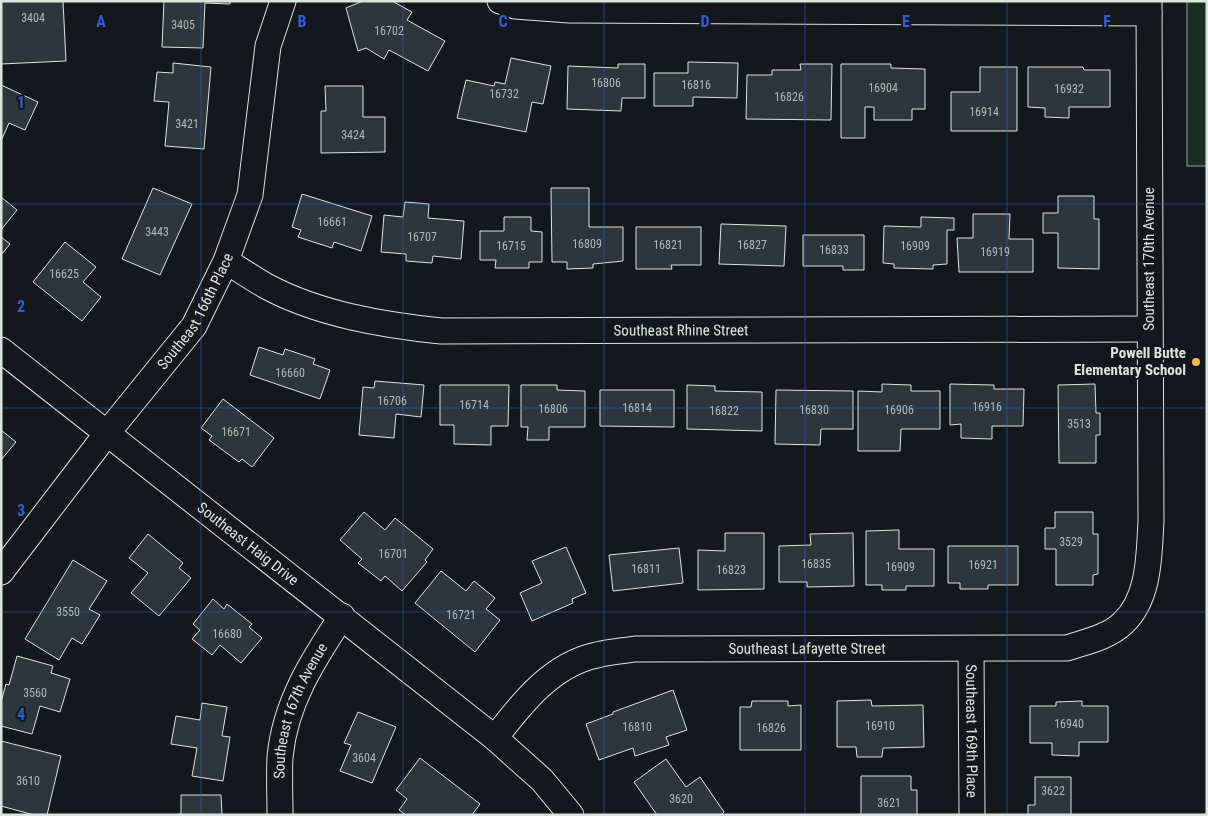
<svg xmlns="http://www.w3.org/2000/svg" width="1208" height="816" font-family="'Roboto Condensed',sans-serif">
<rect width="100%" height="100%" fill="#14181c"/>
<path fill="#1a2d24" stroke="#939e99" d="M1187,1H1207V166H1187Z"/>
<path fill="#2c363c" stroke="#d8e6dc" d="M1,1H63L66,61L1,64Z
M164,1H230V4L205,3L203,48L162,47Z
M363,1H392L412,12L407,20L445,41L428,71L389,50L384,59L366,48L358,51L346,8Z
M511,58L551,66L543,104L532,102L526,132L457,118L466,80L494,86L495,82L505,84Z
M688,62L738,63L737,98L693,97V106H654V73H688Z
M173,63L211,67L204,149L165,146L169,102L154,101L157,72L173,73Z
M618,64H645V98H622L621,111L567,109L568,66L618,68Z
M800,64H832L831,120L746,119L747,75H772V70H801Z
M841,64H891V68L925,69V109H912V120H874V107H865V138H841Z
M980,67H1017V131H951V92H980Z
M1028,67H1083L1084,70H1110V107H1069V118L1045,117V108L1028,107Z
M1,85L38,102L25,130L9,123L1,141Z
M325,86H363V117H385V152L321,153V111H326Z
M153,188L192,204L160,275L122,259Z
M551,188H589V227H623V261L593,264V268L567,269V262H552Z
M302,194L372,216L361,251L334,242L332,248L298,237L301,230L292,227Z
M1058,196H1094V219H1099V269L1058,268V233H1043V213H1058Z
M1,197L17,210L1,230Z
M405,202L429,204L428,218L464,221L461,259L433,256L432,263L406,261V254L381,252L384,215L403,217Z
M973,214H1010L1009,239H1033V272H959L957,238H973Z
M504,217H531V231L542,232V262H529V268H495L496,260H480V231H504Z
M921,217L954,218V230H947V264L933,265V269L894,268V264L883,263L884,226L921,227Z
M721,224L786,226L784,266L719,264Z
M636,227H701V265H671L672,269H636Z
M803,235H864V270H843V266H803Z
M1,237L10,244L1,255Z
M65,242L96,267L83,282L101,297L82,321L33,282Z
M259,347L283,355L285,349L315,359L313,364L330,370L320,399L250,375Z
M375,381L424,385L421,417L396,414L394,438L359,435L363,387L374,388Z
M882,384L911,385V391H940V429H901L900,451H858V391L882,392Z
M950,384L994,385V389H1024L1023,426H992V439L961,438V424L950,425Z
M1095,384L1096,413H1100V435H1096V463H1059L1058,385Z
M440,385H509L508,426H491V445L454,444V425H440Z
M521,385H557V390L585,391V427H549V440H527L528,427H521Z
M687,385L715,386V391L762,392V431L687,429Z
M600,390H674V427L600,426Z
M776,390L853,391V429H821L820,445L775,444Z
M223,399L274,438L252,467L242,459L239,462L209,440L212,436L201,428Z
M1,430L16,442L1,460Z
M364,512L385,530L395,518L433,549L425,560L427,562L402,591L385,576L381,581L358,563L362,559L340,540Z
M1055,512H1093V534H1098V574L1093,575V585H1056V549H1045V528H1055Z
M899,530V549H934V586H906V590H882V585H866V531Z
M725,533H764V589L698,590V550L725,551Z
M853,533L854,586L807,587V582H779V546L811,545L810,534Z
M148,534L183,563L179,568L191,578L159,616L131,593L148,573L129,558Z
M948,546H1018V585H988V589H960V583H948Z
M566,547L586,593L572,599L573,603L532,621L520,593L542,583L532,561Z
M679,548L683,583L613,591L609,555Z
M73,560L107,581L89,609L100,615L82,644L72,638L59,660L25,639Z
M441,571L466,591L474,581L495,598L486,609L500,620L475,652L415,603Z
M213,599L224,609L227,604L252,624L249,627L262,638L241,663L220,645L212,655L192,639L200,630L193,624Z
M17,656L53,666L51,673L70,679L60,712L40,706L32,734L1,726V702L6,684L9,685Z
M673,690L687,730L666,737L669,745L635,756L633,748L599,760L586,724L613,714V712Z
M871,700L872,706L923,705L924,747L883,748L882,757H857L856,747H837V701Z
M752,701H788V706L801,705V750H740V707H751Z
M1082,701V706H1108V742H1079V756L1052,755V743H1030V706H1056V702Z
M202,703L227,707L222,736L230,737L223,781L192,776L197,748L171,744L176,716L200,720Z
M358,712L396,727L372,783L340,771L351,745L344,743Z
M1,741L61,756L47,815H34L1,806Z
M420,758L480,804L472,815H406L399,810L407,799L396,790Z
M666,759L686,787L700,777L724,812L721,815H657L634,782Z
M861,776H911V790H917V815H861Z
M1035,777H1071V815H1028V805H1035Z
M181,795H221L222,815H171L181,814Z"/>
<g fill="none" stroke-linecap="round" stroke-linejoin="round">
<g stroke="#d8e6dc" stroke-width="27">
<g id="street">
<path d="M500,1L515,6L569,10L1149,13"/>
<path id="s1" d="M226,261C239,269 252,278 266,286C318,314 382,325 441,331L1149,329"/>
<path id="s2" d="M1,350L495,738L542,780L571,815"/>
<path id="s3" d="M1,572L108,432L194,326L226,261L250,195L268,46L283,1"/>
<path id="s4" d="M971,649L972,815"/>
<path id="s5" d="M495,738C521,704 552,664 597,655C609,652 622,651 635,649L1067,648C1085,642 1109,637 1123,623C1150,598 1149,554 1151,521L1149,1"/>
<path id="s6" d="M280,815C280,796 279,776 280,757C285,703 313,660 342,616"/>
</g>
</g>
<use href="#street" stroke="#14181c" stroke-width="25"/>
</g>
<path fill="none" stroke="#305dd8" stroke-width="1" stroke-opacity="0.55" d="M201,1V815M403,1V815M604,1V815M805,1V815M1007,1V815M1,204H1207M1,408H1207M1,612H1207"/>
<circle fill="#ffb74d" stroke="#14181c" stroke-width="2" cx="1196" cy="362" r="5"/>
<g text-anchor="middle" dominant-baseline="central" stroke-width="4" stroke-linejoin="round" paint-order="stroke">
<g font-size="12" fill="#adbab4">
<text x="33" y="18">3404</text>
<text x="183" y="25">3405</text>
<text x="389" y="31">16702</text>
<text x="606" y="83">16806</text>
<text x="696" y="85">16816</text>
<text x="883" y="88">16904</text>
<text x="1069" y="89">16932</text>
<text x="504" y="94">16732</text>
<text x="789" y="97">16826</text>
<text x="984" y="112">16914</text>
<text x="187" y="124">3421</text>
<text x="353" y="135">3424</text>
<text x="332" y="222">16661</text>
<text x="157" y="232">3443</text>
<text x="422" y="237">16707</text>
<text x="587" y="244">16809</text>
<text x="668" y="245">16821</text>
<text x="752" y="245">16827</text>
<text x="511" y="246">16715</text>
<text x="915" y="246">16909</text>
<text x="834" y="250">16833</text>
<text x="995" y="252">16919</text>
<text x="64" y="274">16625</text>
<text x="290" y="373">16660</text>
<text x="392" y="401">16706</text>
<text x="474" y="405">16714</text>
<text x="987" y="407">16916</text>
<text x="637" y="408">16814</text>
<text x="553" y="409">16806</text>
<text x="814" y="410">16830</text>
<text x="899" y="410">16906</text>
<text x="724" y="411">16822</text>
<text x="1079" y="424">3513</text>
<text x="236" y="432">16671</text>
<text x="1071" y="542">3529</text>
<text x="393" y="554">16701</text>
<text x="816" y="564">16835</text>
<text x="983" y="565">16921</text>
<text x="900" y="567">16909</text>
<text x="646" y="569">16811</text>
<text x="731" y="570">16823</text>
<text x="68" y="612">3550</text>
<text x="461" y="615">16721</text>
<text x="227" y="634">16680</text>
<text x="35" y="693">3560</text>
<text x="1069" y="724">16940</text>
<text x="880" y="726">16910</text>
<text x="637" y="727">16810</text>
<text x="771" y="728">16826</text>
<text x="364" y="758">3604</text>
<text x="28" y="781">3610</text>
<text x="1053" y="791">3622</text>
<text x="681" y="799">3620</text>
<text x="889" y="803">3621</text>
</g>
<g font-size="15" fill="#d8e6dc" stroke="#14181c">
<text transform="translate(1149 259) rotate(-90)">Southeast 170th Avenue</text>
<text stroke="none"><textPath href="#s3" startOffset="326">Southeast 166th Place</textPath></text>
<text stroke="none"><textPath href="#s1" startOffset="469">Southeast Rhine Street</textPath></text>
<text stroke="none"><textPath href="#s2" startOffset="314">Southeast Haig Drive</textPath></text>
<text stroke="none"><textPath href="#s5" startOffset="345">Southeast Lafayette Street</textPath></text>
<text stroke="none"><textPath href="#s6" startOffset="108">Southeast 167th Avenue</textPath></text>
<text stroke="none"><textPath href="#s4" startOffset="82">Southeast 169th Place</textPath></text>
</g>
<g font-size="15" font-weight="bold" fill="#d8e6dc" stroke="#14181c" text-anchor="end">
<text x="1186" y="353">Powell Butte<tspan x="1186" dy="17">Elementary School</tspan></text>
</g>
</g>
<g font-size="16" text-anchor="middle" font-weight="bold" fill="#305dd8" stroke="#14181c" stroke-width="4" stroke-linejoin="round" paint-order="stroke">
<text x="101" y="27">A</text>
<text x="302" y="27">B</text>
<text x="503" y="27">C</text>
<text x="705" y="27">D</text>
<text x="906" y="27">E</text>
<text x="1107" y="27">F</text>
<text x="21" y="108">1</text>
<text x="21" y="312">2</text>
<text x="21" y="516">3</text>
<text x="21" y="720">4</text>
</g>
<rect width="1208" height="816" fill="none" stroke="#d8e6dc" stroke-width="5"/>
</svg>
